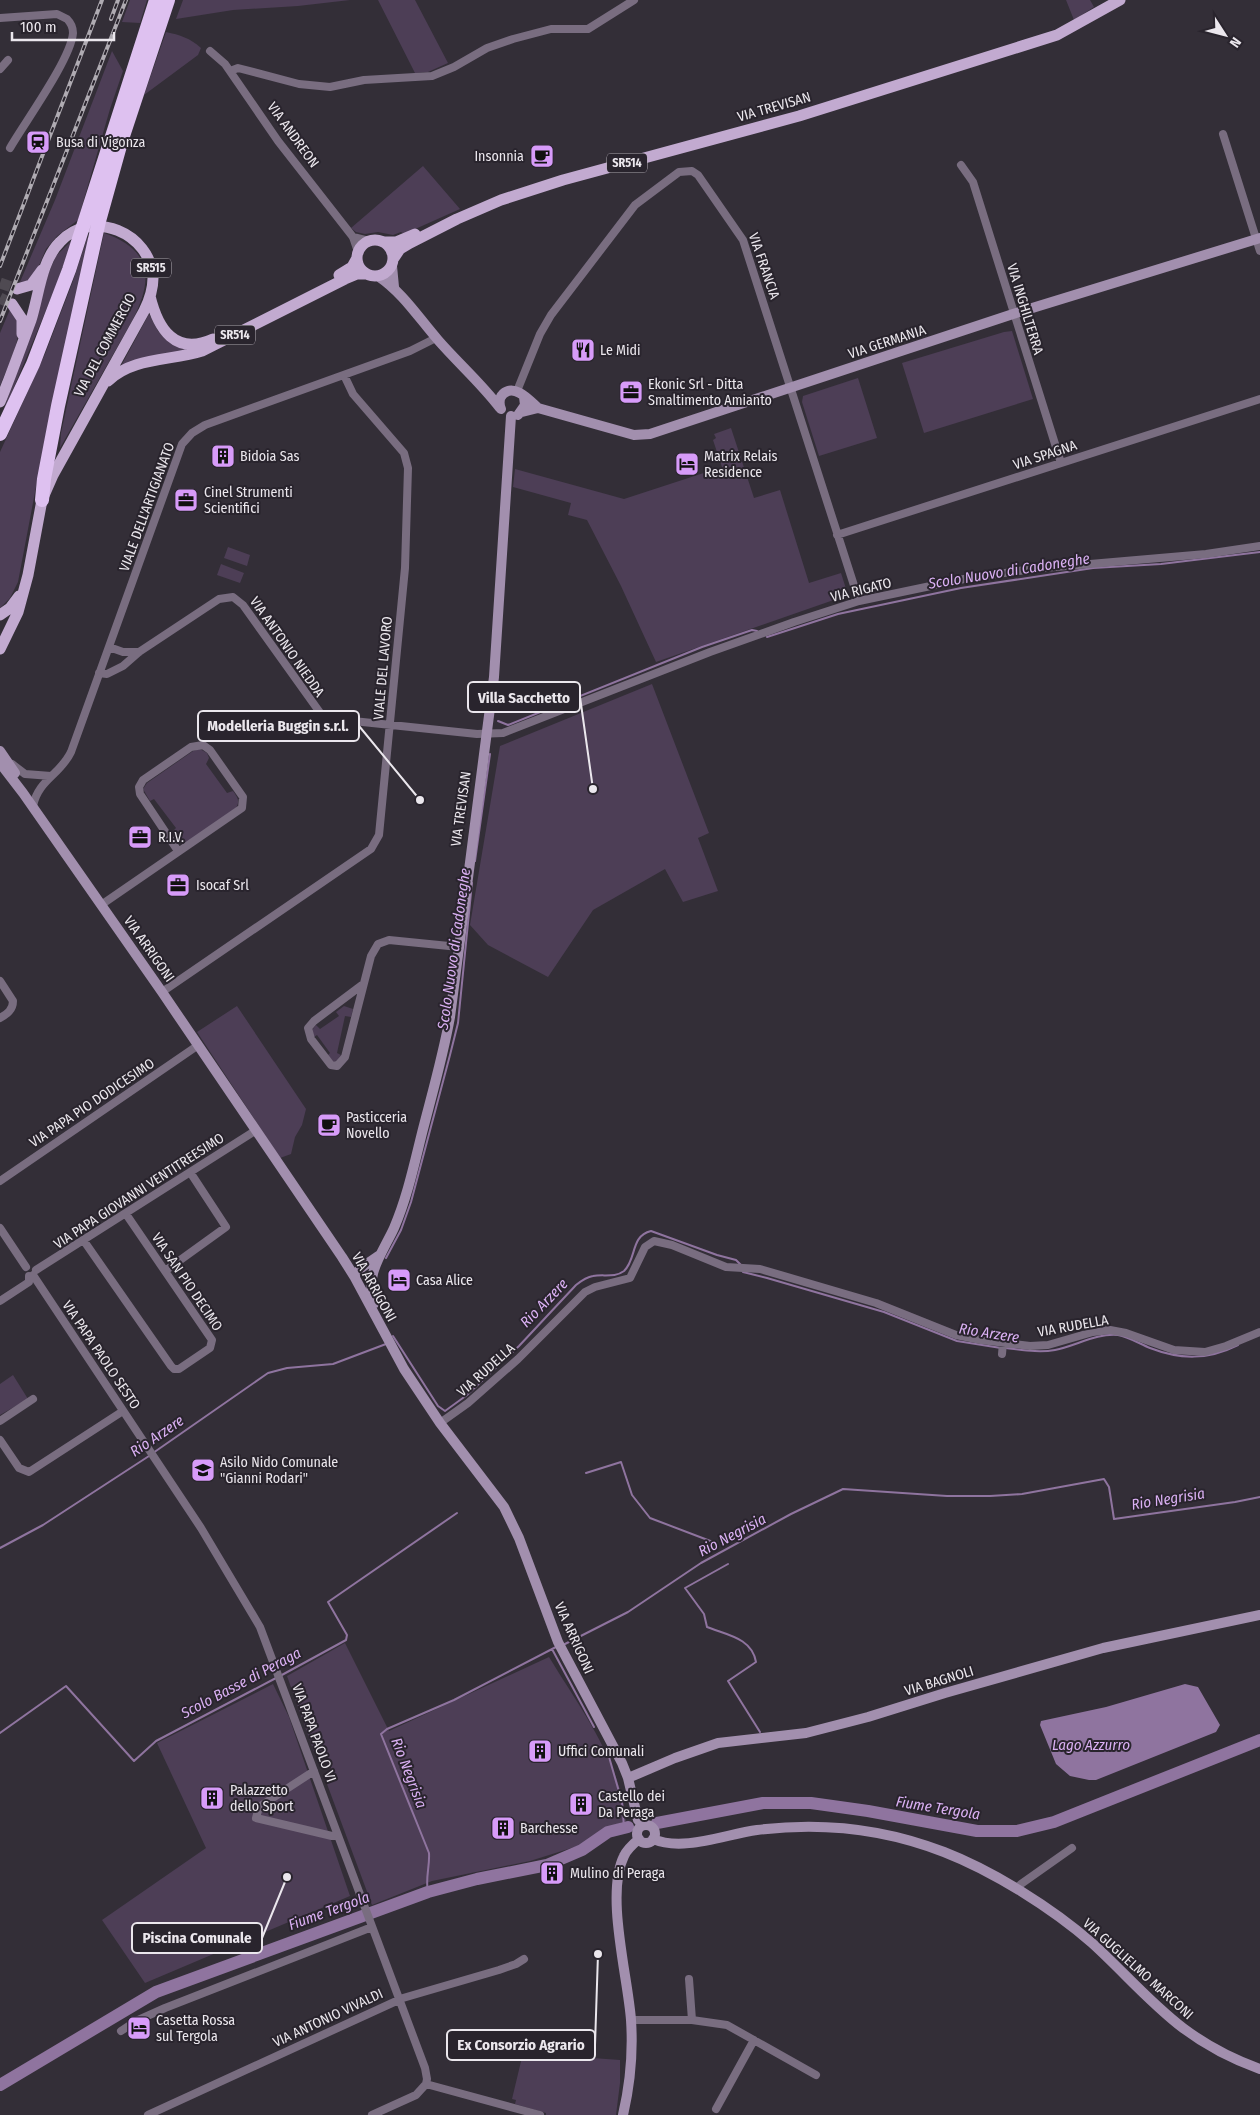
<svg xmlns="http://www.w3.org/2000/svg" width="1260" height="2115" font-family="'Fira Sans Condensed',sans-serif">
<rect width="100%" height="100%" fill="#332e37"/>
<path fill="#4d3e56" d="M130,0H147L140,23L122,22Z
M183,0H350L298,6L233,10L176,19Z
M378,0H415L448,63L428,72L415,73Z
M1066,0H1090L1094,7L1074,20Z
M166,32C180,35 190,38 201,48L198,55L144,95Z
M112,51L123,71L110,109L78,220L57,236L46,249L35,275L28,281L20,282L55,200Z
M423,166L460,209L404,234L401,232L393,235L378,232L365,234L356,232L351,228Z
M104,233C152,250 154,279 132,321L60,448L61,433Z
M89,237L50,413L18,582L10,598L0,608V452L45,354L73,281L87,238Z
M72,240L56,286L0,421L49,272L56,256Z
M11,307C29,330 9,362 0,386V333Z
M149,314L158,331L165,338L198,349L121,366Z
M1012,331L1033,399L924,433L902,363L1004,332Z
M858,378L877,438L819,456L802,402L803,396Z
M731,428L754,498L780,490L809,583L841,573L848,595L656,662L621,586L587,520L568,515L571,503L513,487L515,469L624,499L722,467L713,440L716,438L714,434Z
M228,547L250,555L247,566L224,558Z
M221,564L244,573L240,583L217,575Z
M652,684L709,833L698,838L718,891L683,902L665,869L593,910L548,977L488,945L470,925L500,746Z
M200,749L207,753L209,758L206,764L227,793L233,791C238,798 240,801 236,808L188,842L177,841L172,832L176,828L154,799L150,801L143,789L147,783L193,751Z
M237,1006L306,1109L302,1125L295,1137L291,1154L280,1158L197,1032Z
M344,1006L353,1009L351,1017L345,1016L337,1053L341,1055L337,1060L334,1062L327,1056L330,1053L317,1035L314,1037L312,1030L316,1025L320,1029L339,1016L336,1012Z
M13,1375L28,1399L0,1415V1384Z
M345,1643L389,1731L549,1657C580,1708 620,1760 626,1821L606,1828L581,1845L530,1861L432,1881L372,1905L327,1784C334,1772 332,1766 325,1755L314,1752L287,1676Z
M273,1684L289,1717L350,1896L145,1983L102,1920L206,1848L157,1743Z
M523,2053L620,2060V2083L616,2115H546V2113L515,2104L516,2100L512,2099Z"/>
<path fill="#8f749f" d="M1185,1684L1198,1687L1220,1725L1216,1732L1096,1780H1089L1070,1776L1056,1764L1040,1725L1041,1721L1106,1707Z"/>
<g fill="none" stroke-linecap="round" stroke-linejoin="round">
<path stroke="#8f749f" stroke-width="2" d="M767,637L838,614L961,588L1093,568L1161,564L1260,552
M498,721L508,725L702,647L752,630L757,631
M475,861L490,754
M386,1258L401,1230L411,1202L450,1055L458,1023L472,883
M742,1270L743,1272L767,1278L884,1312L957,1341L1001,1348
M393,1336L438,1406L445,1411L467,1395L519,1346L576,1285C581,1281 586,1277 593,1276C603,1274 615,1278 624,1271C637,1259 630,1236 651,1231L717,1255L736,1260L741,1265
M1006,1348C1023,1350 1039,1353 1055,1350C1076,1346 1096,1333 1118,1335C1129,1337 1140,1344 1150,1348C1181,1360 1208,1360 1238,1345
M153,1453L268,1373L287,1368L333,1364L386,1344
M586,1473L621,1462L632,1495L650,1518L713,1542
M0,1548L43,1525L149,1456
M728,1564L685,1588L704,1614L707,1627C727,1635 752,1638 756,1662L728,1681L760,1732
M563,1645L628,1612L701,1563L791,1514L843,1489L947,1496H990L1022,1494L1104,1479L1109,1487L1114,1519L1235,1502L1260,1497
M552,1649L594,1727
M280,1676L346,1640L347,1635L328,1602L457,1513
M0,1733L66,1686L134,1761L156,1741L276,1678
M607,1750L622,1802L624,1827
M428,1892C425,1879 430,1866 429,1853L381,1734L387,1729L454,1700L556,1647"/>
<path stroke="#8f749f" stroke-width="12" d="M657,1823L763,1803H811L868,1811L977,1831H1017L1054,1822L1260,1740
M0,2085L156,1992L428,1892L477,1879L547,1865L582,1850L608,1832L628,1827"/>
<path stroke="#4f4a52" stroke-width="11" stroke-dasharray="11 5.5" stroke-linecap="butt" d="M0,283L17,289
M0,298L12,304"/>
<path stroke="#796d80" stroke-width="8" d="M0,18L57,14L67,19C71,23 73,27 73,33C71,59 25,122 10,148
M210,51L225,64L278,141L353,237L358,252
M0,69L8,60
M230,71L238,68L299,84L330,87L364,80L432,76L454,67L487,48L513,39L551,29H588L634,0
M1223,134L1260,251
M961,165L973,182L1061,463
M353,237L369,241
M517,391L540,334L551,315L635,205L679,172L692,171L698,175L743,240L859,601
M837,535L1260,399
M109,647L123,652H139
M99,673L107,674L123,666L139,652L219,599L233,597L243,605L321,714L334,719L477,734L503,733L710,652L794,622L859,601L964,579L1032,569L1206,554L1260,546
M12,764L25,774L51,776
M33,806C38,780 60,775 71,752L182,444L192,433L205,425L410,351L436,338
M101,905L242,808L243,797L210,750L203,745L191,747L143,780L139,787L140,794L178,851
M0,981L13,1001C13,1010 7,1014 0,1018
M362,985L314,1021L308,1028L311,1039L331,1065L337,1066L345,1057L371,956L378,944L389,940L459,947
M162,992L371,849L379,835L405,568L408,468L404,453L353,394L344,375
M0,1181L197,1046
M0,1228L26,1267
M84,1241L171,1366L174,1369H179L210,1348L212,1340L126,1214
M36,1270L255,1131
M165,1271L226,1227L190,1172
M33,1275L201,1528L260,1627L425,2068L427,2079L426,2084
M0,1301L29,1282V1276
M1002,1354L1003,1343
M0,1421L33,1399
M440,1423L468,1403L518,1359L585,1292L595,1287L630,1278L645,1247L654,1241L672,1245L726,1267L760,1269L876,1303L956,1335L981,1340L1030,1346L1048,1345L1093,1332L1110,1330L1126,1333L1174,1350L1205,1352L1226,1346L1260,1332
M0,1440L19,1468L29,1472L123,1411
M314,1771L259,1807L256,1818L332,1836L337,1835
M1016,1889L1021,1884L1072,1848
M689,1979L692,2020
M631,2020H692L727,2025L816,2075
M121,2031L136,2021L165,2008L372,1927
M426,2084L540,2115
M716,2109L754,2040
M148,2115L403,1998L499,1970L516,1964L524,1959
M372,2115L416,2095L426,2084"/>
<path stroke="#a28fae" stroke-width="10" d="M392,266L394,287
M378,276C403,293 418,317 438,340C458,363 481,383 500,408
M501,409C499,404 499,398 503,394C515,383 530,401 538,408
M522,412L538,408L634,435L650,434L1013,314L1260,238
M518,415L525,405L524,397
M0,751L15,773
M0,763L23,793L162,992L342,1257L354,1276L404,1369L440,1423L504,1507L519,1538L558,1642L622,1763L628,1778L638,1820L642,1825
M354,1276L361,1268L380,1255
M375,1303C363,1277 383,1252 394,1228C407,1198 414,1165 422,1133C432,1094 443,1056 450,1017L494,677L511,416
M628,1778L675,1758L718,1743L806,1733L868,1717L945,1693L1103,1648L1260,1615
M637 1834a9 9 0 1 1 18 0a9 9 0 1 1-18 0Z
M653,1839C683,1852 726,1834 757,1830C820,1822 885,1829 944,1852C993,1871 1052,1908 1092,1943C1123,1971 1150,2003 1183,2028C1207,2046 1232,2059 1260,2069
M623,2115C630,2085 633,2050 631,2020C628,1977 605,1894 624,1856C627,1849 633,1844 639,1839"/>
<path stroke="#c2aad0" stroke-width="11" d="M357 258a18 18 0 1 1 36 0a18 18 0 1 1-36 0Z
M385,242H396L415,234
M394,258L400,249L410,243L457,219L501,200L563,180L799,116L1057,35L1120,0
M339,275L352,267L357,258
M17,289L31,285L42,270
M150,296C158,329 175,356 213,339
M12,304L22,319V334
M108,381C133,357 171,361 202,351L345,279L357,274H367
M0,402C11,375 21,347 31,320C39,295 41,261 60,242C92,208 151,233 153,278C153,290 149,301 144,311L53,475L42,500L28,575L18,612L0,649
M0,615L10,608L19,596"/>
<path stroke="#dec1f0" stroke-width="14" d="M0,434L33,364L69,270L156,0
M42,500L44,479L58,406L99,221L121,142L168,0"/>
<g stroke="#afabb2" stroke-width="4">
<path id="rail" d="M111,19L118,0
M0,266L102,0
M0,321L126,0"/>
</g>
<use href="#rail" stroke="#29242d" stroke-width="2" stroke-dasharray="5.5" stroke-linecap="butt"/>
</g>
<defs>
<g id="station-square" transform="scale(1.25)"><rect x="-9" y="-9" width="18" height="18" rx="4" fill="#d79bf9" stroke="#29242d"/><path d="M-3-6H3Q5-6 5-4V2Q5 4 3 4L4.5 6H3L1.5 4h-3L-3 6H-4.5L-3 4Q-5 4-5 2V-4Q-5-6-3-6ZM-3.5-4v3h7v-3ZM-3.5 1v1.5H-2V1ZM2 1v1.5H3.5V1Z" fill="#111"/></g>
<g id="cafe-square" transform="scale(1.25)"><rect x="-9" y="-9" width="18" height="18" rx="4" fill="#d79bf9" stroke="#29242d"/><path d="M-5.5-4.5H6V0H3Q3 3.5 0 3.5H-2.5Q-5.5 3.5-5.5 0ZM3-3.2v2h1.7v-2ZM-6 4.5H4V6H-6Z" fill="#111"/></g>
<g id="restaurant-square" transform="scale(1.25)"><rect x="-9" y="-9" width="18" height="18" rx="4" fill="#d79bf9" stroke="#29242d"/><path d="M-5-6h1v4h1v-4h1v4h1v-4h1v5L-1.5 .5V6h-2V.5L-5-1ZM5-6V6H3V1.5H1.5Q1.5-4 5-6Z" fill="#111"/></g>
<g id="office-square" transform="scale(1.25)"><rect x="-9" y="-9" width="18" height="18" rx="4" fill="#d79bf9" stroke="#29242d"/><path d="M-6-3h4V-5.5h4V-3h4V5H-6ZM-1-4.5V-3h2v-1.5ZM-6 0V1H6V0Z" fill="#111"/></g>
<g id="building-square" transform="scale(1.25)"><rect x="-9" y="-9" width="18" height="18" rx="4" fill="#d79bf9" stroke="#29242d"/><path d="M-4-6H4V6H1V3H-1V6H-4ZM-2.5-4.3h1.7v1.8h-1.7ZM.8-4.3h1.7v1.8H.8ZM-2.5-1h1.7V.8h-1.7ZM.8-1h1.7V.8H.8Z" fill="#111"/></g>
<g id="hotel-square" transform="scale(1.25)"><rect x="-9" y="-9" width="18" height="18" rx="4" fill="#d79bf9" stroke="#29242d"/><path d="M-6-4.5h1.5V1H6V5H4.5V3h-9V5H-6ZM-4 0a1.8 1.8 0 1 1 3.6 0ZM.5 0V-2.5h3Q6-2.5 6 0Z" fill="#111"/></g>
<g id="school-square" transform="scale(1.25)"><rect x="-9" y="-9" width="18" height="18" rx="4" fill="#d79bf9" stroke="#29242d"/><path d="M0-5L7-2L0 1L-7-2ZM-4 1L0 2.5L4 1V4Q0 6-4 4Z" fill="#111"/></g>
</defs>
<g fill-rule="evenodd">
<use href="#station-square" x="38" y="142"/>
<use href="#cafe-square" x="542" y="156"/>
<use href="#restaurant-square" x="583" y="350"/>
<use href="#office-square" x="631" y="392"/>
<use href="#building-square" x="223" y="456"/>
<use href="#hotel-square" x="687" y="464"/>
<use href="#office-square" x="186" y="500"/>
<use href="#office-square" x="140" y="837"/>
<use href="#office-square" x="178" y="885"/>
<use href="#cafe-square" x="329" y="1125"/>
<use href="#hotel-square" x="399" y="1280"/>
<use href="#school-square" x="203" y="1470"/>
<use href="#building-square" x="540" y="1751"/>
<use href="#building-square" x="212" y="1798"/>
<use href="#building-square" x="581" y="1804"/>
<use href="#building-square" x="503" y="1828"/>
<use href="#building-square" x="552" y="1873"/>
<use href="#hotel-square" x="139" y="2028"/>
</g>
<g text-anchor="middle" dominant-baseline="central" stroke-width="4" stroke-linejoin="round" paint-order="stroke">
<g fill="#29242d" stroke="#b1acb3" stroke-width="1">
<rect x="607" y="153.5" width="40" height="19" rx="4"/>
<rect x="131" y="258.5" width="40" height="19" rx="4"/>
<rect x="215" y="325.5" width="40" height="19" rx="4"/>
</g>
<g font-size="12" font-weight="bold" fill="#ebe7ed">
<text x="627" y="163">SR514</text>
<text x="151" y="268">SR515</text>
<text x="235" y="335">SR514</text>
</g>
<g font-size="14" fill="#ebe7ed" stroke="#29242d">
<text transform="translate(774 107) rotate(-16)">VIA TREVISAN</text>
<text transform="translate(293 135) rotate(54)">VIA ANDREON</text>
<text transform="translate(764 266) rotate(71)">VIA FRANCIA</text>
<text transform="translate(1025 309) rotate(73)">VIA INGHILTERRA</text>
<text transform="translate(887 342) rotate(-18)">VIA GERMANIA</text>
<text transform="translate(105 345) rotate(-62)">VIA DEL COMMERCIO</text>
<text transform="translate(1045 455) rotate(-18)">VIA SPAGNA</text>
<text transform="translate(147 507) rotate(-70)">VIALE DELL'ARTIGIANATO</text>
<text transform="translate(861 590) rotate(-14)">VIA RIGATO</text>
<text transform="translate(287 647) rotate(55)">VIA ANTONIO NIEDDA</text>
<text transform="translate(383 668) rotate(-85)">VIALE DEL LAVORO</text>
<text transform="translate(461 809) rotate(-82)">VIA TREVISAN</text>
<text transform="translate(149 949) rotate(55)">VIA ARRIGONI</text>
<text transform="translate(92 1103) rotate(-34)">VIA PAPA PIO DODICESIMO</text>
<text transform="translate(139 1191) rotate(-33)">VIA PAPA GIOVANNI VENTITREESIMO</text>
<text transform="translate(187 1282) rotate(56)">VIA SAN PIO DECIMO</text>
<text transform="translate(374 1287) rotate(61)">VIA ARRIGONI</text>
<text transform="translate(1073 1326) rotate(-10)">VIA RUDELLA</text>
<text transform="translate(101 1355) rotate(56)">VIA PAPA PAOLO SESTO</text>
<text transform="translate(486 1370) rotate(-42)">VIA RUDELLA</text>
<text transform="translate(574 1638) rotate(66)">VIA ARRIGONI</text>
<text transform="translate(939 1681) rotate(-17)">VIA BAGNOLI</text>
<text transform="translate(314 1733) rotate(70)">VIA PAPA PAOLO VI</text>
<text transform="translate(1138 1969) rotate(42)">VIA GUGLIELMO MARCONI</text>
<text transform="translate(328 2018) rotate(-25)">VIA ANTONIO VIVALDI</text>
</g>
<g font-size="14" fill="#ebe7ed" stroke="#29242d" text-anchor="start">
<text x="56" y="142">Busa di Vigonza</text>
<text x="524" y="156" text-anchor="end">Insonnia</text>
<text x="600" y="350">Le Midi</text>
<text x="648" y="384">Ekonic Srl - Ditta<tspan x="648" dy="16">Smaltimento Amianto</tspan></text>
<text x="240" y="456">Bidoia Sas</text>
<text x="704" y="456">Matrix Relais<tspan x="704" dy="16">Residence</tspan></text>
<text x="204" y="492">Cinel Strumenti<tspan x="204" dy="16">Scientifici</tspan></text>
<text x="158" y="837">R.I.V.</text>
<text x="196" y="885">Isocaf Srl</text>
<text x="346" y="1117">Pasticceria<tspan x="346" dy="16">Novello</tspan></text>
<text x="416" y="1280">Casa Alice</text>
<text x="220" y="1462">Asilo Nido Comunale<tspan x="220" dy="16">"Gianni Rodari"</tspan></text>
<text x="558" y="1751">Uffici Comunali</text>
<text x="230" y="1790">Palazzetto<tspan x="230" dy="16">dello Sport</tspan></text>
<text x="598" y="1796">Castello dei<tspan x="598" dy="16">Da Peraga</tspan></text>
<text x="520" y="1828">Barchesse</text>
<text x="570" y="1873">Mulino di Peraga</text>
<text x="156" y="2020">Casetta Rossa<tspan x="156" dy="16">sul Tergola</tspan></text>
</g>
<g font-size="15" font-style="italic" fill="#dab0f3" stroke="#29242d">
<text transform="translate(1009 571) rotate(-9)">Scolo Nuovo di Cadoneghe</text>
<text transform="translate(454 949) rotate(-82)">Scolo Nuovo di Cadoneghe</text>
<text transform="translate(544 1303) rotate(-46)">Rio Arzere</text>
<text transform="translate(989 1333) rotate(9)">Rio Arzere</text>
<text transform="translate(157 1436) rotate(-34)">Rio Arzere</text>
<text transform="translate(1168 1499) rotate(-9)">Rio Negrisia</text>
<text transform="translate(732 1535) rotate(-28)">Rio Negrisia</text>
<text transform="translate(241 1683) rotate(-28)">Scolo Basse di Peraga</text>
<text x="1091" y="1745">Lago Azzurro</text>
<text transform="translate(409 1773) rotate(69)">Rio Negrisia</text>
<text transform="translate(938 1808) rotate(9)">Fiume Tergola</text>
<text transform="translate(329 1911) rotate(-20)">Fiume Tergola</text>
</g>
</g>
<path fill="none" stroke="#ebe7ed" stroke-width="2" d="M593 789L580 697M420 800L359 726M287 1877L262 1938M598 1954L595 2045"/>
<g fill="#ebe7ed" stroke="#29242d" stroke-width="2">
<circle cx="593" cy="789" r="5"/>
<circle cx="420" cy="800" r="5"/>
<circle cx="287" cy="1877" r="5"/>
<circle cx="598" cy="1954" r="5"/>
</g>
<g fill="#29242d" stroke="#ebe7ed" stroke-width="2">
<rect x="468" y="682" width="112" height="30" rx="5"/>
<rect x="198" y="711" width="161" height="30" rx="5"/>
<rect x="132" y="1923" width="130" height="30" rx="5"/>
<rect x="447" y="2030" width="148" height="30" rx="5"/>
</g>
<g font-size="15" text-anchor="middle" font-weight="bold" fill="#ebe7ed">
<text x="524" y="703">Villa Sacchetto</text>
<text x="278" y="731">Modelleria Buggin s.r.l.</text>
<text x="197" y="1943">Piscina Comunale</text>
<text x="521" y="2050">Ex Consorzio Agrario</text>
</g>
<g transform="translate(1225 35) rotate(126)" stroke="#29242d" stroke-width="4" paint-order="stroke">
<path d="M0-4L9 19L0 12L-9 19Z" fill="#ebe7ed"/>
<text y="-8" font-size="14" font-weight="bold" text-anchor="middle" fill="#ebe7ed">N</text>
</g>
<path d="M12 32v8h102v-8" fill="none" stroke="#ebe7ed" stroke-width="2.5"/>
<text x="20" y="32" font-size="15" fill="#ebe7ed" stroke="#29242d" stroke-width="4" paint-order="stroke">100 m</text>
</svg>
